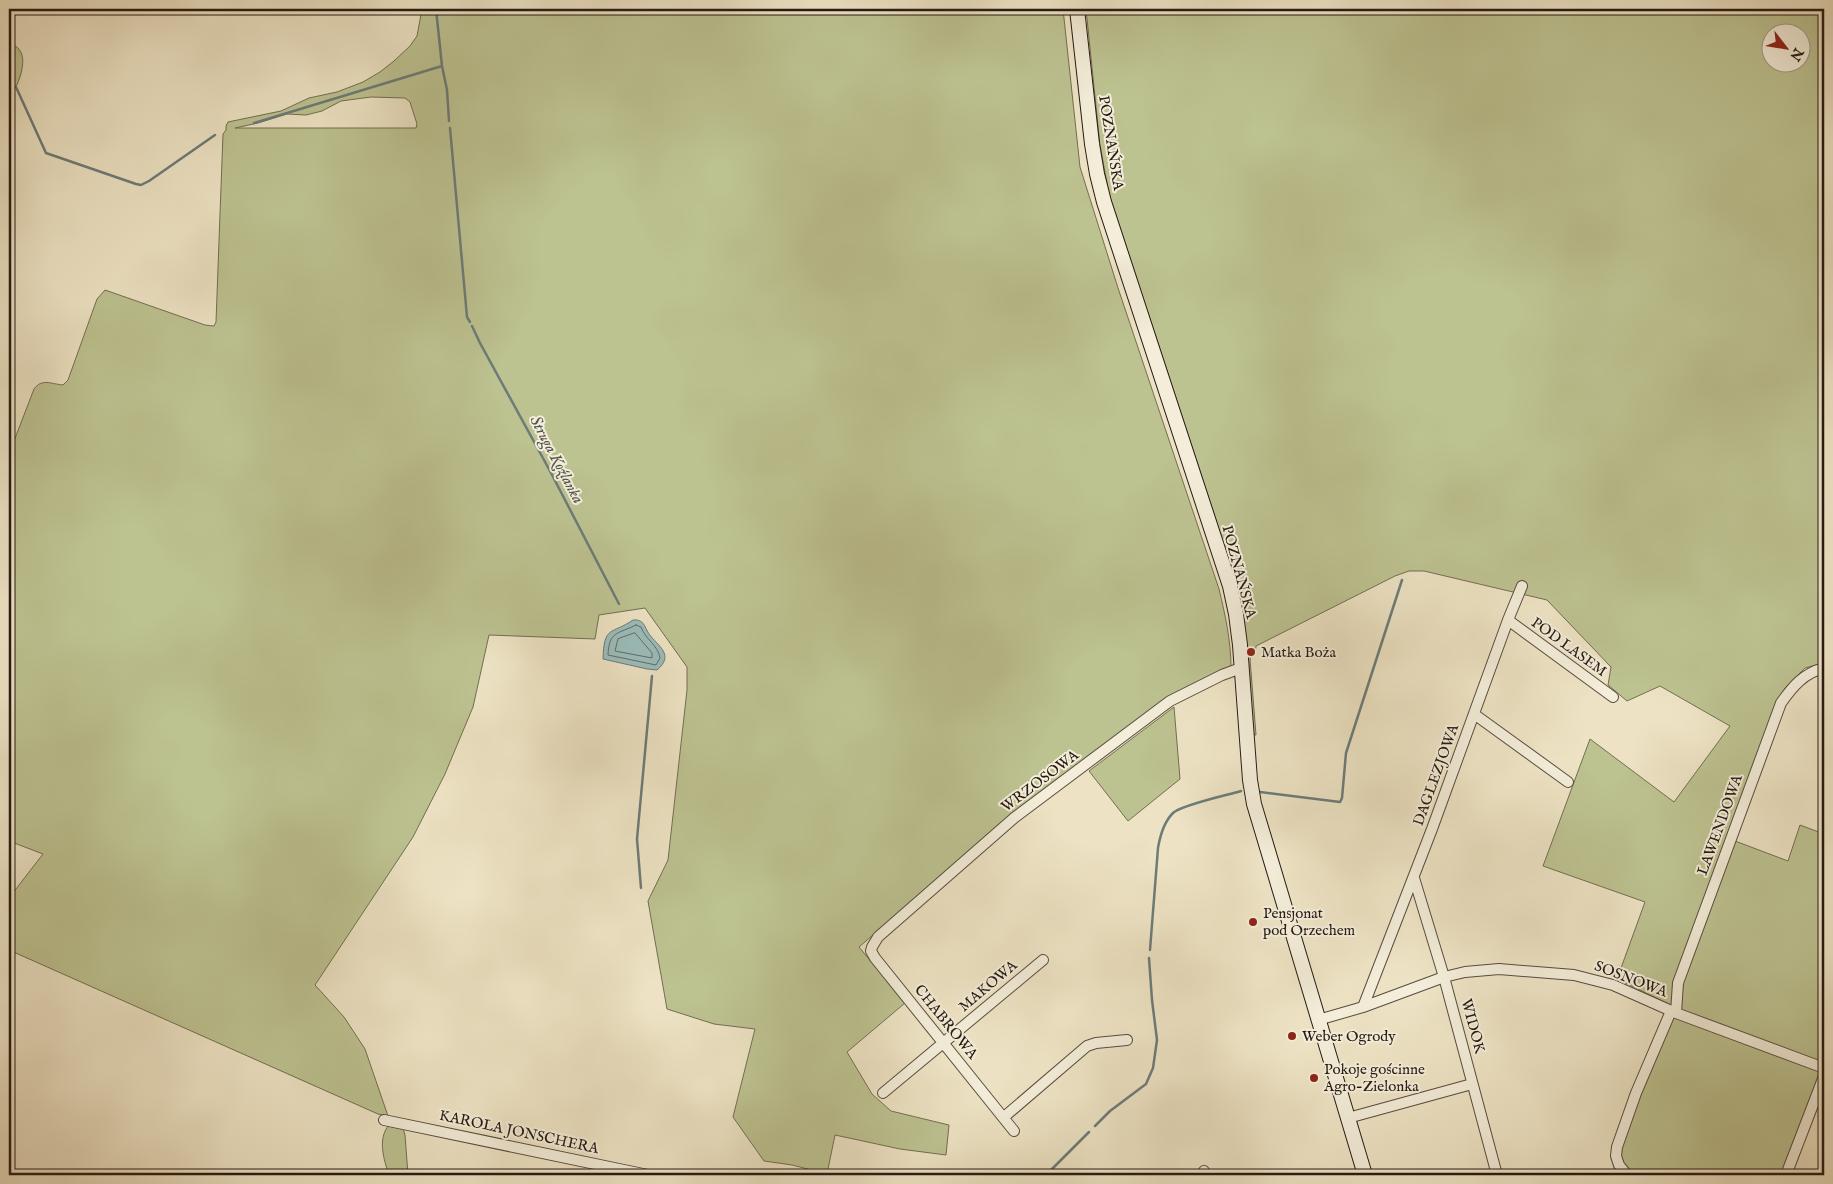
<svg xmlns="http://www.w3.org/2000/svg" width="1833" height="1184" font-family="'IM FELL English',serif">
<rect width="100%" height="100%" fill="#ede3c4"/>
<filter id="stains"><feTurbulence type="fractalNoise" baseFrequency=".004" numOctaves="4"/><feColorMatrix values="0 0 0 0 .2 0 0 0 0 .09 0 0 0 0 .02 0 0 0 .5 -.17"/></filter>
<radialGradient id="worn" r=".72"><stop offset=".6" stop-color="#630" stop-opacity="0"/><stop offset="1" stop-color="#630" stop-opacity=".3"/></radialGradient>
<path fill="#bdc291" stroke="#726e52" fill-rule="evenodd" d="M422,9H1063L1080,167L1118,288L1219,589C1225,614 1231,641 1231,667L1169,697L1012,815L859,947L905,1003L847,1052L872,1094L891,1111L949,1125L946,1155L900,1149L835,1135L827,1174L792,1165L764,1161L733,1117L755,1029L714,1024L667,1009L648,901L668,860L687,690V667L645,608L599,615L595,639L489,635L473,707L445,774L413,837L315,985L344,1017L365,1049L388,1116L378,1114L9,950V898L43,854L9,841V454L34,389C42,378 51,384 63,385L68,380L97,299L105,290L205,325L214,326L216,322L223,134L226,130V126L228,122L281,111L309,98L337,92L363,82L380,72L394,61L410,46L417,36ZM371,97L405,98L410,102L417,124L416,128H235L258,123L287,114L306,115L322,111L341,101Z
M1086,9H1824V663L1805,668L1785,688L1773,713L1727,838L1788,861L1800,825L1824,834V1066L1783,1175H1630L1622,1166L1620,1146L1677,1008L1617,979L1645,902L1543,866L1590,739L1674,802L1730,726L1660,686L1627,701L1608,685L1611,667L1547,600L1424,571H1409L1395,576L1256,646L1255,654L1250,659L1256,735H1253L1232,576L1216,520L1109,194L1100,145ZM1770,32H1800V62H1770Z
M9,43C29,49 23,70 17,85L9,91Z
M1174,707L1180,779L1128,821L1089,771Z
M389,1125H402L405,1135L408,1175H389C384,1160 377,1139 389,1125Z"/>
<path fill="#9bbdbc" stroke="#6c7c79" d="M633,620C644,619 644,626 649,634C658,646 675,655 657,670L647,669L603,659C604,625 611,635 633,620Z"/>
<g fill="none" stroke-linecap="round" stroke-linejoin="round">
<path stroke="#606c68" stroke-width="1" d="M636,625L641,627C645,639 658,645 660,658L656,665L608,655C609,631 618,634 636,625Z
M635,633L652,653V658L615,651L618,639Z"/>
<path stroke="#6c7c79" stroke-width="2.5" d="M436,9L442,66L447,90L449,121
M16,87L46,153L136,184L141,185L149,181L215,135
M254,123L442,66
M450,128L467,317L470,322
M472,326L480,343L550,471L619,604
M1260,792L1340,802L1342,798L1346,753L1402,580
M641,888L637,839L652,676
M1150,950L1158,848C1160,836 1164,822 1173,813C1181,805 1228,795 1241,791
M1095,1126L1110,1111L1146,1084L1153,1068L1157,1040L1152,1000L1149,958
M1046,1175L1089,1132"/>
<g stroke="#584c40" stroke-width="12">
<path id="street" d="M1508,620L1613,697
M1474,714L1568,782
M1414,878L1444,977L1497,1175
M1363,1007L1444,977L1465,972L1499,969L1574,975L1613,985L1676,1013L1824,1068
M1676,1013L1678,983L1781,703C1793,686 1804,673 1824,668
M1318,1020L1363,1007L1432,829L1508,620L1522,586
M883,1093L1043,960
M1004,1117L1087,1046L1096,1043L1127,1040
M1348,1118L1472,1084
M384,1120L648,1175
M1014,1131L875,958L871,951L872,947L878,937L1014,818L1170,701L1222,675L1241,668
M1204,1175V1171
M1627,1175L1619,1165L1616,1156L1617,1147L1636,1093L1671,1011
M1786,1175L1824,1076"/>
</g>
<g stroke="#261a14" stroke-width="16">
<path id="secondary" d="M1077,9L1092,144L1097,174L1104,202L1230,586L1236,614L1240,645L1250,780L1254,804L1365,1175"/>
</g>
<use href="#street" stroke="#f3edd9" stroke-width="10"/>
<use href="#secondary" stroke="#f3edd9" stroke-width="14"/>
</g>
<g fill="#8f2418" stroke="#f3edd9" stroke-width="2">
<circle cx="1251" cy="652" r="5"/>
<circle cx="1253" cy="922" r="5"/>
<circle cx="1292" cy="1036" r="5"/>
<circle cx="1314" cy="1078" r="5"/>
</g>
<g text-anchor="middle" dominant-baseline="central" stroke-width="4" stroke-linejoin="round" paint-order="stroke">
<g font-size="15" fill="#261a14" stroke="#f3edd9">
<text transform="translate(1111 143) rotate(81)">POZNAŃSKA</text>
<text transform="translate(1239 572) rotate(75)">POZNAŃSKA</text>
<text transform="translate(1569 647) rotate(36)">POD LASEM</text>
<text transform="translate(1436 775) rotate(-70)">DAGLEZJOWA</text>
<text transform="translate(1040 781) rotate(-37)">WRZOSOWA</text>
<text transform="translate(1720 825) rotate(-70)">LAWENDOWA</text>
<text transform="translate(1631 979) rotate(21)">SOSNOWA</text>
<text transform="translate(988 986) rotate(-40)">MAKOWA</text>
<text transform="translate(946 1022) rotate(51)">CHABROWA</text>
<text transform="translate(1473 1026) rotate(75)">WIDOK</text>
<text transform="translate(519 1132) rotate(12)">KAROLA JONSCHERA</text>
</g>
<g font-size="15" fill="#261a14" stroke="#f3edd9" text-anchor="start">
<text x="1261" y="652">Matka Boża</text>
<text x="1263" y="913">Pensjonat<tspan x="1263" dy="17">pod Orzechem</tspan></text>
<text x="1302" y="1036">Weber Ogrody</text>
<text x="1324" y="1069">Pokoje gościnne<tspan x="1324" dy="17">Agro-Zielonka</tspan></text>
</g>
<g font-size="16" font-style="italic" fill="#4f534f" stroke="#f3edd9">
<text transform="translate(556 460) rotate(62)">Struga Koźlanka</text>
</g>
</g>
<rect width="1833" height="1184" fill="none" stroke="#ede3c4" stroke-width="30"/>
<rect x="10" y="10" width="1813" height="1164" fill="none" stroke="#261a14" stroke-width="2.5"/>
<rect x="15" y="15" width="1803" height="1154" fill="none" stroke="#261a14"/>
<g transform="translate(1786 48) rotate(121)"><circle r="24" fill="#f3edd9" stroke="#a1998a"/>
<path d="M0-4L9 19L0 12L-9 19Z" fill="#8f2418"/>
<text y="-8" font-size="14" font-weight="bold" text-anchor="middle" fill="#261a14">N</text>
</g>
<rect width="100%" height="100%" filter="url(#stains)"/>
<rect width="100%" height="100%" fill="url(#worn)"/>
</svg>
